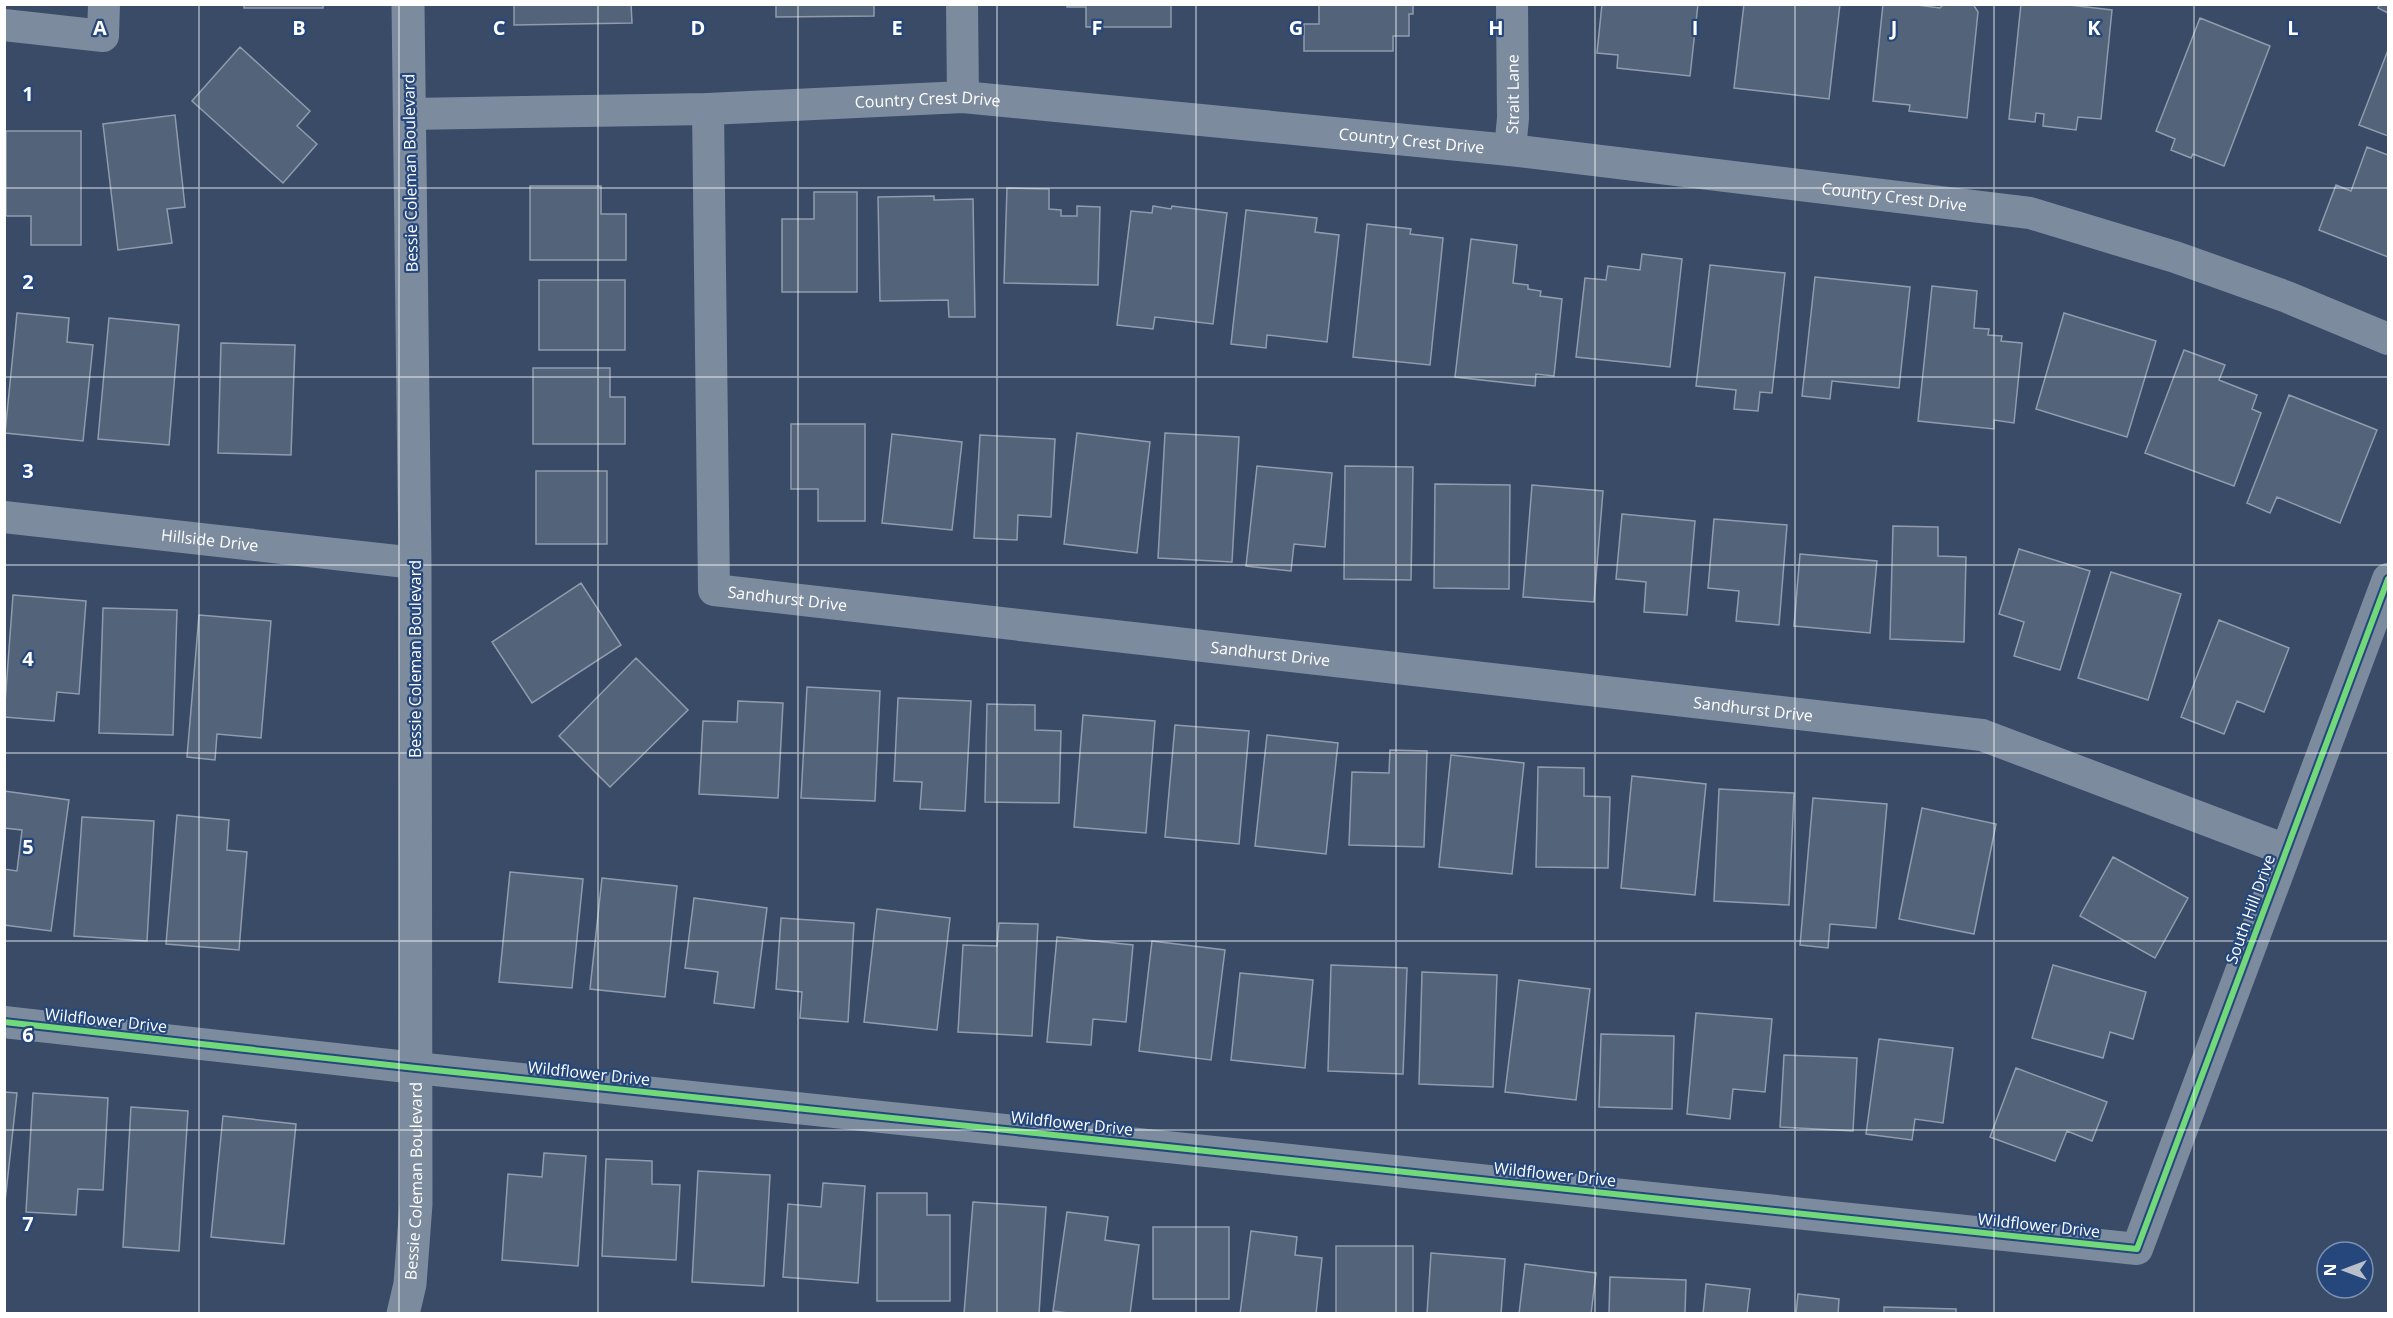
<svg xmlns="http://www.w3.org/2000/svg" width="2393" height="1318" font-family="'Open Sans',sans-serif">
<rect width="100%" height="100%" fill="#394b67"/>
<path fill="#536379" stroke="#909cad" stroke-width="1.5" d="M244,4H323V8H244Z
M514,4H631L632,23L514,25Z
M776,4H874V16L776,17Z
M1067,4H1171V27H1086V7H1067Z
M1319,4H1413V14H1409V36H1393V51H1304V24H1319Z
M1602,4H1698L1690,76L1617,68L1618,55L1597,53Z
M1744,4H1840L1829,99L1734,88Z
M1883,4H1910L1940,8L1944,4H1973L1978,12L1967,118L1909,111L1910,105L1873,101Z
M2021,4H2061L2112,10L2101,119L2078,117L2076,130L2043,126L2044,114L2036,113L2035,122L2009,119Z
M2380,4H2388V13L2378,8Z
M2200,18L2270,46L2224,166L2193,154L2191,158L2171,150L2175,139L2156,131Z
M240,47L310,111L297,126L317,144L283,183L192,101Z
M2388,50V136L2359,125Z
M175,115L185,207L167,209L172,243L118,250L103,124Z
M6,131H81V245H31V216H6Z
M2367,147L2388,155V257L2319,230L2336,185L2351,191Z
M530,186H601V214H626V260H530Z
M1007,188L1049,189V209L1061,210V216H1077V206L1100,207L1098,285L1004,283Z
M814,192H857V292H782V219H814Z
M934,196V200L973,199L975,317H949L948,300L880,301L878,197Z
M1153,206L1171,209L1172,206L1227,213L1213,324L1155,317L1153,329L1117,325L1131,211L1152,213Z
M1246,210L1317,218L1315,232L1339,235L1327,342L1267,335L1266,348L1231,344Z
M1367,224L1411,229L1410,234L1443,238L1430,365L1353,357Z
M1471,239L1517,245L1513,283L1528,285V289L1541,291L1540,296L1562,299L1554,376L1536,374L1535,386L1455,377Z
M1642,254L1682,259L1670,367L1576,357L1585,278L1606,280L1608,266L1640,270Z
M1710,265L1785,273L1772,393L1760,392L1758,411L1734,409L1736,390L1696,386Z
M1815,277L1910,287L1899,388L1832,381L1830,399L1802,396Z
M539,280H625V350H539Z
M1932,286L1977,291L1974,328L1989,329L1988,335L2002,336L2001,341L2022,343L2014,423L1994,420V429L1918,421Z
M17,313L69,318L67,342L93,345L83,441L5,433Z
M2064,313L2156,341L2127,437L2036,409Z
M109,318L179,325L169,445L98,439Z
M221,343L295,345L291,455L218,453Z
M2184,350L2225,365L2219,380L2257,395L2252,409L2261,413L2234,486L2145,453Z
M533,368H610V397H625V444H533Z
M2289,395L2377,430L2340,523L2277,497L2270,513L2247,503Z
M791,424H865V521H818V489H791Z
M1077,433L1150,442L1137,553L1064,544Z
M1165,433L1239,437L1232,562L1158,558Z
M892,434L962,442L952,530L882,523Z
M980,435L1055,439L1051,517L1018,515L1017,540L974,538Z
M1257,466L1332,473L1325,547L1294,544L1291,571L1246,566Z
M1345,466L1413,467L1411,580L1344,579Z
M536,471H607V544H536Z
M1435,484L1510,485L1509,589L1434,588Z
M1532,485L1603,491L1594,602L1523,597Z
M1622,514L1695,521L1687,615L1644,612L1646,582L1616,579Z
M1714,519L1787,525L1779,625L1736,621L1739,591L1708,588Z
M1893,526L1938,527V556L1966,557L1964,642L1890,639Z
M2019,549L2090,571L2060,670L2014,656L2024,622L1999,614Z
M1800,554L1877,561L1870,633L1794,626Z
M2111,572L2181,594L2148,700L2078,678Z
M581,583L621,645L532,703L492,642Z
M13,595L86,601L79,694L57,692L54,721L4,717Z
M103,608L177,610L173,735L99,733Z
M199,615L271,621L261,738L217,734L215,760L187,757Z
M2219,620L2289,648L2264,712L2237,701L2224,734L2181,717Z
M636,658L688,710L610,787L559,736Z
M807,687L880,691L875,801L801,798Z
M898,698L971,701L965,811L920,809L922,782L894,781Z
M738,701L783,703L778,798L699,794L703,721L737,722Z
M987,704L1035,705V730L1061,731L1059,803L985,802Z
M1083,715L1155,721L1146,833L1074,827Z
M1175,725L1249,731L1239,844L1165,837Z
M1267,735L1338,743L1326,854L1255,846Z
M1390,750L1427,751L1424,847L1349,845L1352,772L1389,773Z
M1451,755L1524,763L1512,874L1439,867Z
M1538,767L1584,768V796L1610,797L1608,868L1536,867Z
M1632,776L1706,784L1695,895L1621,888Z
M1719,789L1794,793L1789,905L1714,901Z
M4,791L69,800L51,931L4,925V869L17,871L22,830L4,828Z
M1813,798L1887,804L1876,928L1830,924L1828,948L1800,945Z
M1922,808L1996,824L1974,934L1899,919Z
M177,815L229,820L227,850L247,852L239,950L166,944Z
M82,817L154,821L147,941L74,936Z
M2113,857L2188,898L2155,958L2080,916Z
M510,872L583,879L572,988L499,982Z
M602,878L677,886L665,997L590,989Z
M694,898L767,908L754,1008L714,1003L718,972L685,968Z
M877,909L950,918L937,1030L864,1022Z
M781,918L854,923L848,1022L800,1018L802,992L776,989Z
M999,923L1038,924L1032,1036L958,1032L963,945L997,946Z
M1057,937L1133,945L1126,1022L1093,1019L1091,1045L1047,1042Z
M1152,941L1225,950L1211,1060L1139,1051Z
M1331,965L1407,968L1403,1074L1328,1071Z
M2053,965L2146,992L2133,1039L2110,1032L2103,1058L2032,1038Z
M1422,972L1497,975L1493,1087L1419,1084Z
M1240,973L1313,980L1305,1068L1231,1060Z
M1519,980L1590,989L1576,1100L1505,1092Z
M1696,1013L1772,1019L1765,1092L1733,1089L1730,1119L1687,1114Z
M1601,1034L1674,1036L1672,1109L1599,1107Z
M1879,1039L1953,1048L1943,1123L1915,1119L1912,1140L1866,1134Z
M1784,1055L1857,1058L1853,1131L1780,1127Z
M2016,1068L2107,1102L2092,1141L2067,1131L2055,1161L1990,1137Z
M4,1092L17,1093L4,1211Z
M33,1093L108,1098L103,1190L78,1189L76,1215L26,1212Z
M131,1107L188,1111L179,1251L123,1247Z
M223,1116L296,1124L284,1244L211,1237Z
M544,1153L586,1156L578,1266L502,1260L508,1174L542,1177Z
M606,1159L652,1161V1184L680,1185L676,1260L602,1256Z
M698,1171L770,1175L764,1286L692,1282Z
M823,1183L865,1186L858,1283L783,1277L788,1204L821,1207Z
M877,1193H927V1215H950V1301H877Z
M973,1202L1046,1207L1039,1314H964Z
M1067,1212L1108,1217L1105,1240L1139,1245L1130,1314H1075L1053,1311Z
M1153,1227H1229V1299H1153Z
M1251,1231L1297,1237L1295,1255L1322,1258L1316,1314H1240Z
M1336,1246H1413V1314H1336Z
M1431,1253L1505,1259L1501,1314H1427Z
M1525,1264L1596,1273L1591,1314H1519Z
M1610,1277L1686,1280L1685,1314H1609Z
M1706,1284L1750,1289L1747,1314H1703Z
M1798,1294L1839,1299L1838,1314H1796Z
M1884,1307L1956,1309V1314H1884Z"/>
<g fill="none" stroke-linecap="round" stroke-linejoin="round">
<g stroke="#7d8b9e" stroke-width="32">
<path d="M962,4L963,97"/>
<path d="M4,25L103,36L104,4"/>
<path id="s1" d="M708,109L714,590L1982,735L2286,850"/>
<path id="s2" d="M410,114L708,109L963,97L1510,150L2030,213L2175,257L2287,297L2388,339"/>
<path id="s3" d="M1510,150L1513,118L1512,4"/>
<path id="s4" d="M4,517L415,563"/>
<path d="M4,1022L416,1068L2137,1249L2388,579"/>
</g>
<path stroke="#7d8b9e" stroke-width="33" id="s5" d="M403,1314L410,1284L416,1204L415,563L408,4"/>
<g stroke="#25477b" stroke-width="10">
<path id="cycleway" d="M4,1022L416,1068L2137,1249L2388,579"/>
</g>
<use href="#cycleway" stroke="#71d979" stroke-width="6"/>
</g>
<path fill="none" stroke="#fff" stroke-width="1.5" stroke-opacity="0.55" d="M199,4V1314M399,4V1314M598,4V1314M798,4V1314M997,4V1314M1196,4V1314M1396,4V1314M1595,4V1314M1795,4V1314M1994,4V1314M2194,4V1314M4,188H2388M4,377H2388M4,565H2388M4,753H2388M4,941H2388M4,1130H2388"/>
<g text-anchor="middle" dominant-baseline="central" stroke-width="4.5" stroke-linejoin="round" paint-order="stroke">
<g font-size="16" fill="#fff" stroke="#25477b">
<text stroke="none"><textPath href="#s3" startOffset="56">Strait Lane</textPath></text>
<text stroke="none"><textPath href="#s2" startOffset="518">Country Crest Drive</textPath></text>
<text stroke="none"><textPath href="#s2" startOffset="1004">Country Crest Drive</textPath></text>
<text transform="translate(410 173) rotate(-91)">Bessie Coleman Boulevard</text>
<text stroke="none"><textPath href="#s2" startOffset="1490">Country Crest Drive</textPath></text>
<text stroke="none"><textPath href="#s4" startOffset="207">Hillside Drive</textPath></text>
<text stroke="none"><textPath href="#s1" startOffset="555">Sandhurst Drive</textPath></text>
<text stroke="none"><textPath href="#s1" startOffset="1041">Sandhurst Drive</textPath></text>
<text transform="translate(415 659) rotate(-90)">Bessie Coleman Boulevard</text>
<text stroke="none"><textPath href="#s1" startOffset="1527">Sandhurst Drive</textPath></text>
<text transform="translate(2250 909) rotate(-70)">South Hill Drive</text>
<text transform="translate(106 1020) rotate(6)">Wildflower Drive</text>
<text transform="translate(589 1073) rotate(6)">Wildflower Drive</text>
<text transform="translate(1072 1123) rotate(6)">Wildflower Drive</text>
<text transform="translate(1555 1174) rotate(6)">Wildflower Drive</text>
<text stroke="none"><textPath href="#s5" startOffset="134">Bessie Coleman Boulevard</textPath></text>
<text transform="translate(2039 1225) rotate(6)">Wildflower Drive</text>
</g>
</g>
<g font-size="20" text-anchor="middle" font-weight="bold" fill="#fff" stroke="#25477b" stroke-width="4.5" stroke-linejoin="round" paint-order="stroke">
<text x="100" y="35">A</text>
<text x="299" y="35">B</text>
<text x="499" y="35">C</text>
<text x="698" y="35">D</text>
<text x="897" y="35">E</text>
<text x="1097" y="35">F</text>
<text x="1296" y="35">G</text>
<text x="1496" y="35">H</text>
<text x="1695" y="35">I</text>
<text x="1894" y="35">J</text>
<text x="2094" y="35">K</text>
<text x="2293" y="35">L</text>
<text x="28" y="101">1</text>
<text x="28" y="289">2</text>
<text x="28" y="478">3</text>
<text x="28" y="666">4</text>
<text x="28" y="854">5</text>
<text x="28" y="1042">6</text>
<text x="28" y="1231">7</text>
</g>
<rect width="2393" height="1318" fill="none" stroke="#ffffff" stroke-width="12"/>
<g transform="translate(2345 1270) rotate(270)"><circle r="28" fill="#25477b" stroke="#7c91b0" stroke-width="1.5"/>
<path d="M0-4.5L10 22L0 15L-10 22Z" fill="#bac0ca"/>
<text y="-9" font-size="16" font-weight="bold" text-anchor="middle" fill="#ffffff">N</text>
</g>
</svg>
